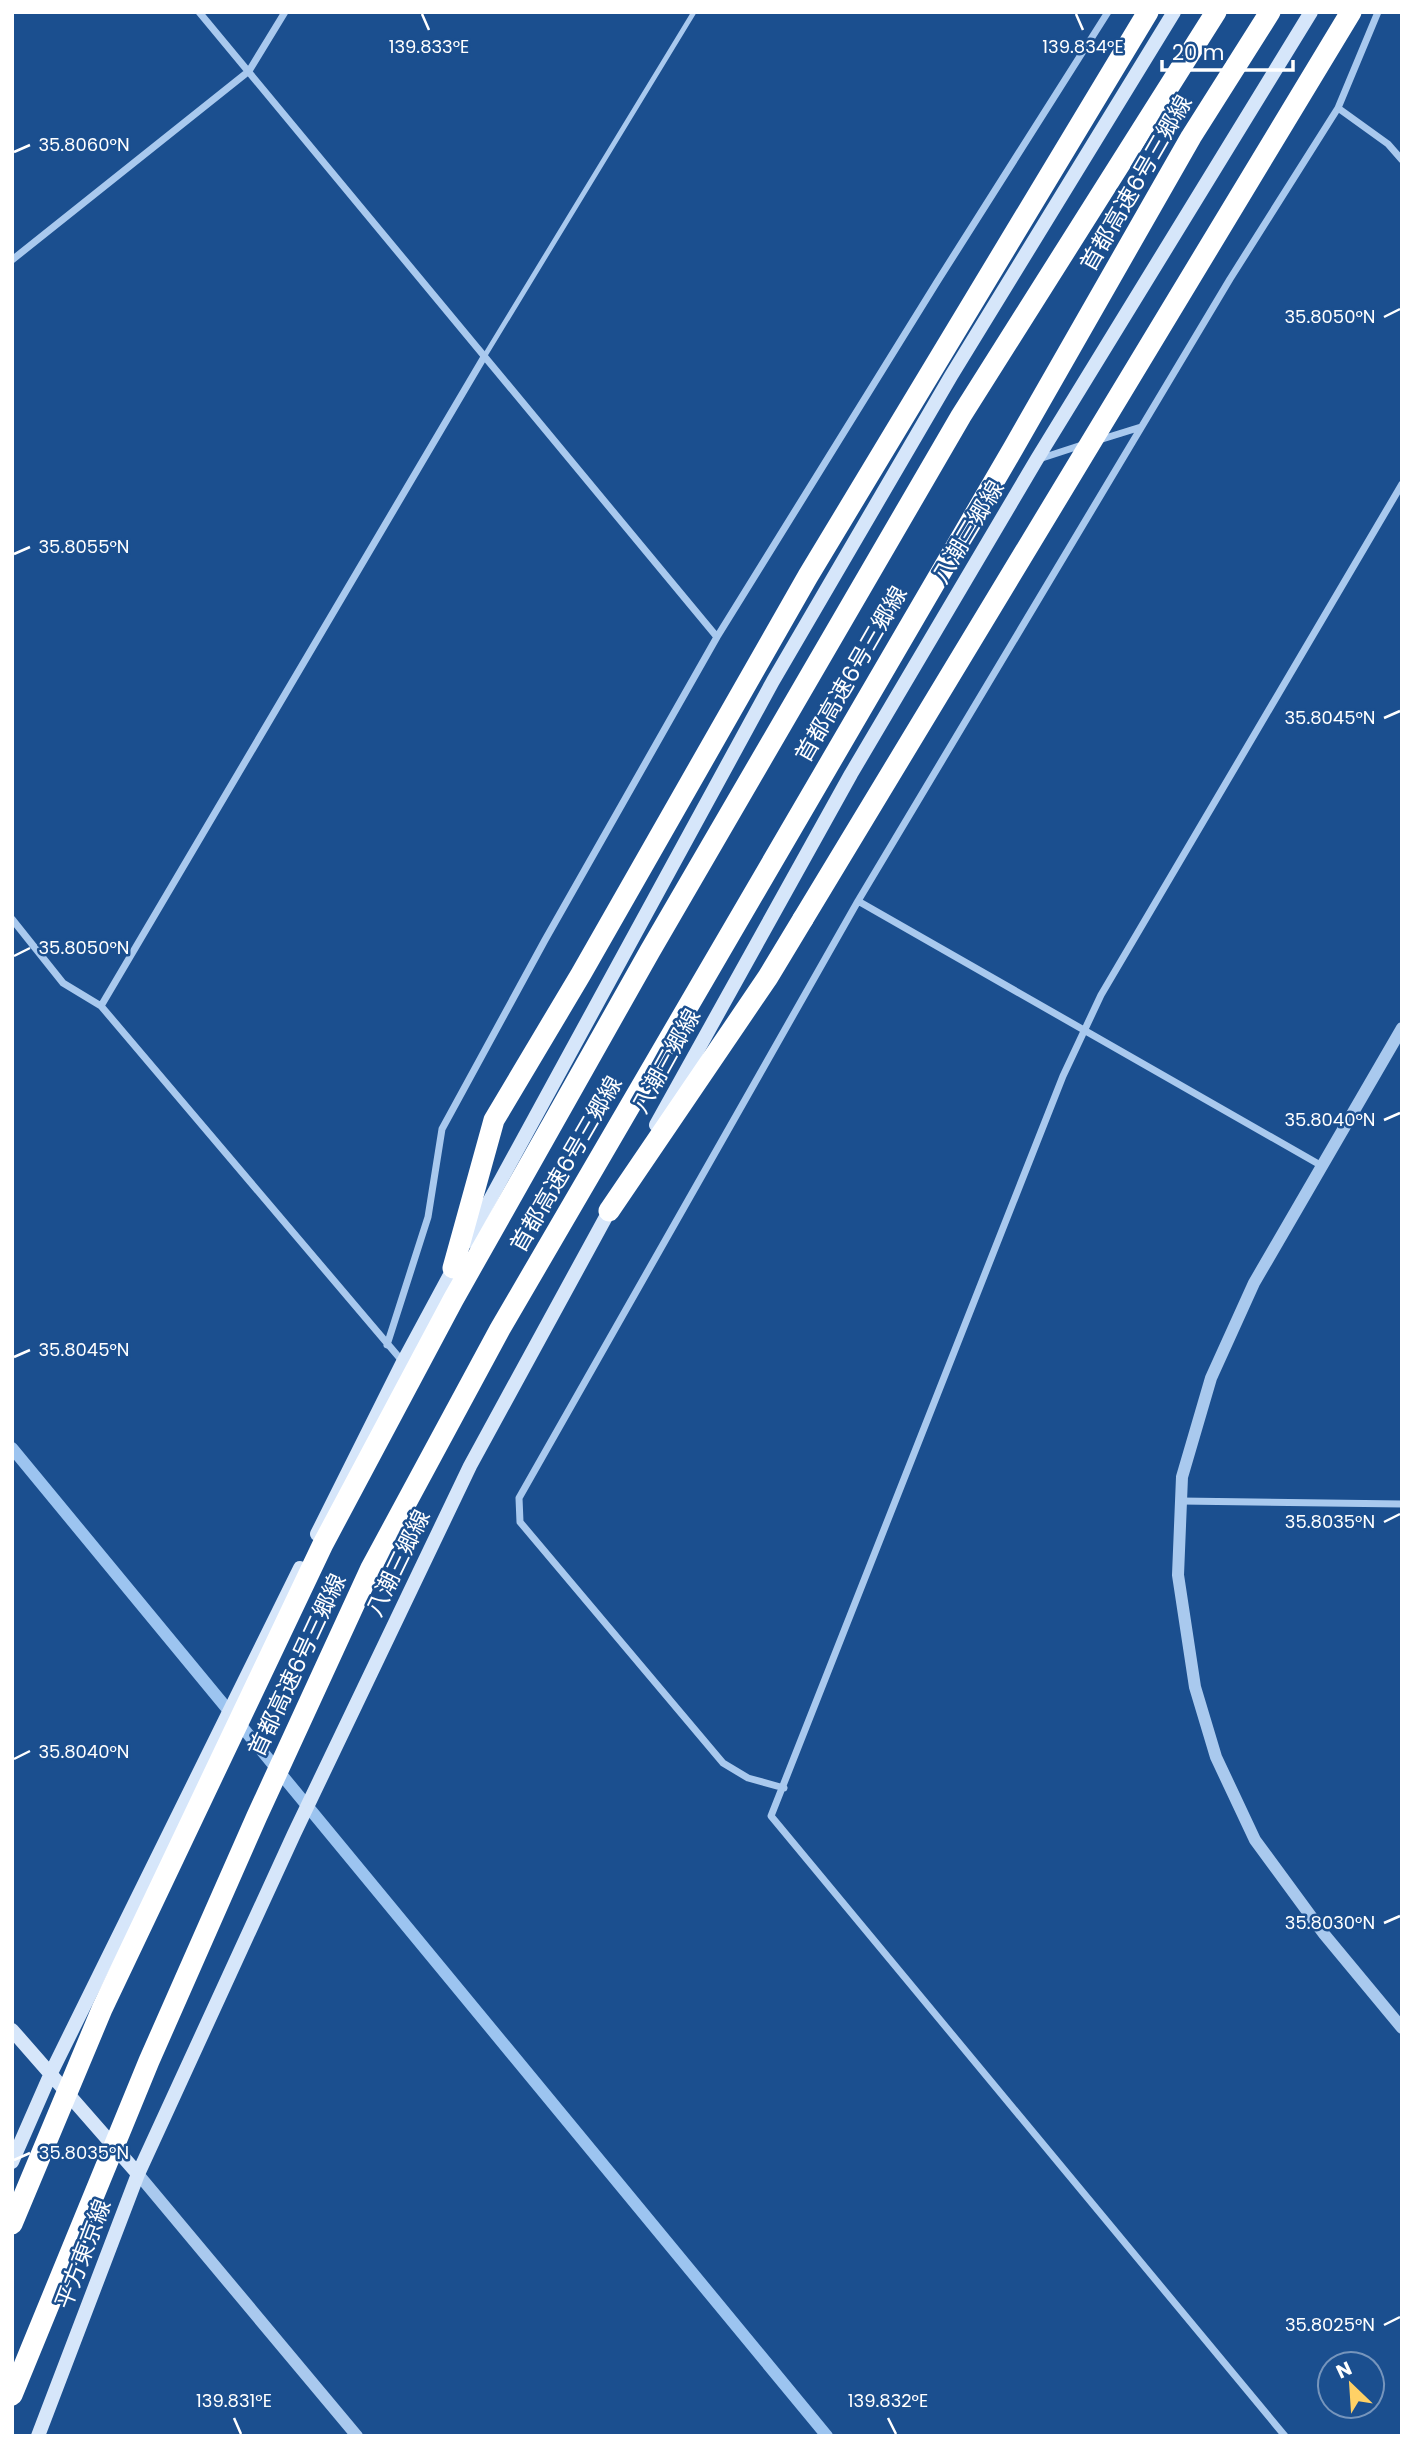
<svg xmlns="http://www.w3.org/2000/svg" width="1414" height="2448" font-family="Poppins,'Noto Sans JP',sans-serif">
<rect width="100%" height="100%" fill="#1b4f8f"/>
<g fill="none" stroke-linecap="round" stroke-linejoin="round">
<path stroke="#9cc4f0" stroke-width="12" d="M12,1448L827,2436"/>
<path stroke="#a9c9ee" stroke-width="5" d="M484,357L694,12"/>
<path stroke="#a9c9ee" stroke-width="7" d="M199,12L717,637
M1338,108L1388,144L1402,160
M12,260L249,71L285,12
M1099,440L1141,427
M1039,459L1085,444
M858,901L1322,1166
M12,919L63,983L101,1006L403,1362
M101,1006L484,357
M387,1345L428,1217L442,1129L545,940L717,637L937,282L1108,12
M1181,1501L1402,1504
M784,1788L748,1778L723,1763L520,1522L519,1498L858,901L1230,279L1338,108L1378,12
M1285,2436L771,1816L1063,1076L1101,995L1402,484"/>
<path stroke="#a9c9ee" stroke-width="12" d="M1402,1028L1254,1283L1211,1378L1182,1477L1178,1575L1195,1687L1216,1757L1255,1840L1324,1934L1402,2028
M138,2174L357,2436"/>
<path stroke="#d6e6fa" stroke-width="14" d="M656,1125L851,774L1037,459L1311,12
M467,1242L773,681L951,376L1174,12
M317,1534L403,1362L458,1260
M12,2030L138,2174
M12,2162L51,2073L300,1568
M38,2436L138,2174L294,1834L470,1466L613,1204"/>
<path stroke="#fff" stroke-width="21" d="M609,1211L768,977L803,919
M453,1268L494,1120L581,974L808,576L1148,12"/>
<path stroke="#fff" stroke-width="21" d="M803,919L1351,12
M12,2224L102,2009L323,1544L453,1300L650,951L961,416L1216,12
M12,2395L149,2061L257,1816L371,1568L500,1329L1014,447L1191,137L1270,12"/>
</g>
<path fill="none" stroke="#fff" stroke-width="2.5" d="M422,14L429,30M1076,14L1083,30M14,152L30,145M1384,317L1400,309M14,554L30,547M1384,718L1400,711M14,956L30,948M1384,1120L1400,1113M14,1357L30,1350M1384,1522L1400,1514M14,1759L30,1751M1384,1923L1400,1916M14,2160L30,2153M1384,2325L1400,2317M234,2418L241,2434M888,2418L896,2434"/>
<g text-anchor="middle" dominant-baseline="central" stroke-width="5" stroke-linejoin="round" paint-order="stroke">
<g font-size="23" fill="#fff" stroke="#1b4f8f">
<text transform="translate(1136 183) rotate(-60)">首都高速6号三郷線</text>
<text transform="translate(968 532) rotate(-59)">八潮三郷線</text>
<text transform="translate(851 674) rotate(-60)">首都高速6号三郷線</text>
<text transform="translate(666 1061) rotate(-61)">八潮三郷線</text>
<text transform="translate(566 1164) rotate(-60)">首都高速6号三郷線</text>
<text transform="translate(398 1563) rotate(-64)">八潮三郷線</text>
<text transform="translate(297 1665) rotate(-65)">首都高速6号三郷線</text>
<text transform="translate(83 2254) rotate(-69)">平方東京線</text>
</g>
</g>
<g font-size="18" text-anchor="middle" fill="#fff" stroke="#1b4f8f" stroke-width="5" stroke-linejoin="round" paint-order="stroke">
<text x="1083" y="53">139.834°E</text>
<text x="429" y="53">139.833°E</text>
<text x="84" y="151">35.8060°N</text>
<text x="1330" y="323">35.8050°N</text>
<text x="84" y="553">35.8055°N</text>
<text x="1330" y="724">35.8045°N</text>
<text x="84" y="954">35.8050°N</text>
<text x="1330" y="1126">35.8040°N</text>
<text x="84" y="1356">35.8045°N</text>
<text x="1330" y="1528">35.8035°N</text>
<text x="84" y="1758">35.8040°N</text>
<text x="1330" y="1929">35.8030°N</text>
<text x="84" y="2159">35.8035°N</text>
<text x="1330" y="2331">35.8025°N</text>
<text x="234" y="2407">139.831°E</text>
<text x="888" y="2407">139.832°E</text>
</g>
<rect width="1414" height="2448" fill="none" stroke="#ffffff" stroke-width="28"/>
<g transform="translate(1351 2385) rotate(335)"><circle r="33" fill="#1b4f8f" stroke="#7695bc" stroke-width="2"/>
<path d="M0-5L12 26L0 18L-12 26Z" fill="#ffd166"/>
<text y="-10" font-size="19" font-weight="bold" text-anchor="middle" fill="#ffffff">N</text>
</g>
<path d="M1162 60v10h131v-10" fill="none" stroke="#ffffff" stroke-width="3.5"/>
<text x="1172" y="60" font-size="21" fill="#ffffff" stroke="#1b4f8f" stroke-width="5" paint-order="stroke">20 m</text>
</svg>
